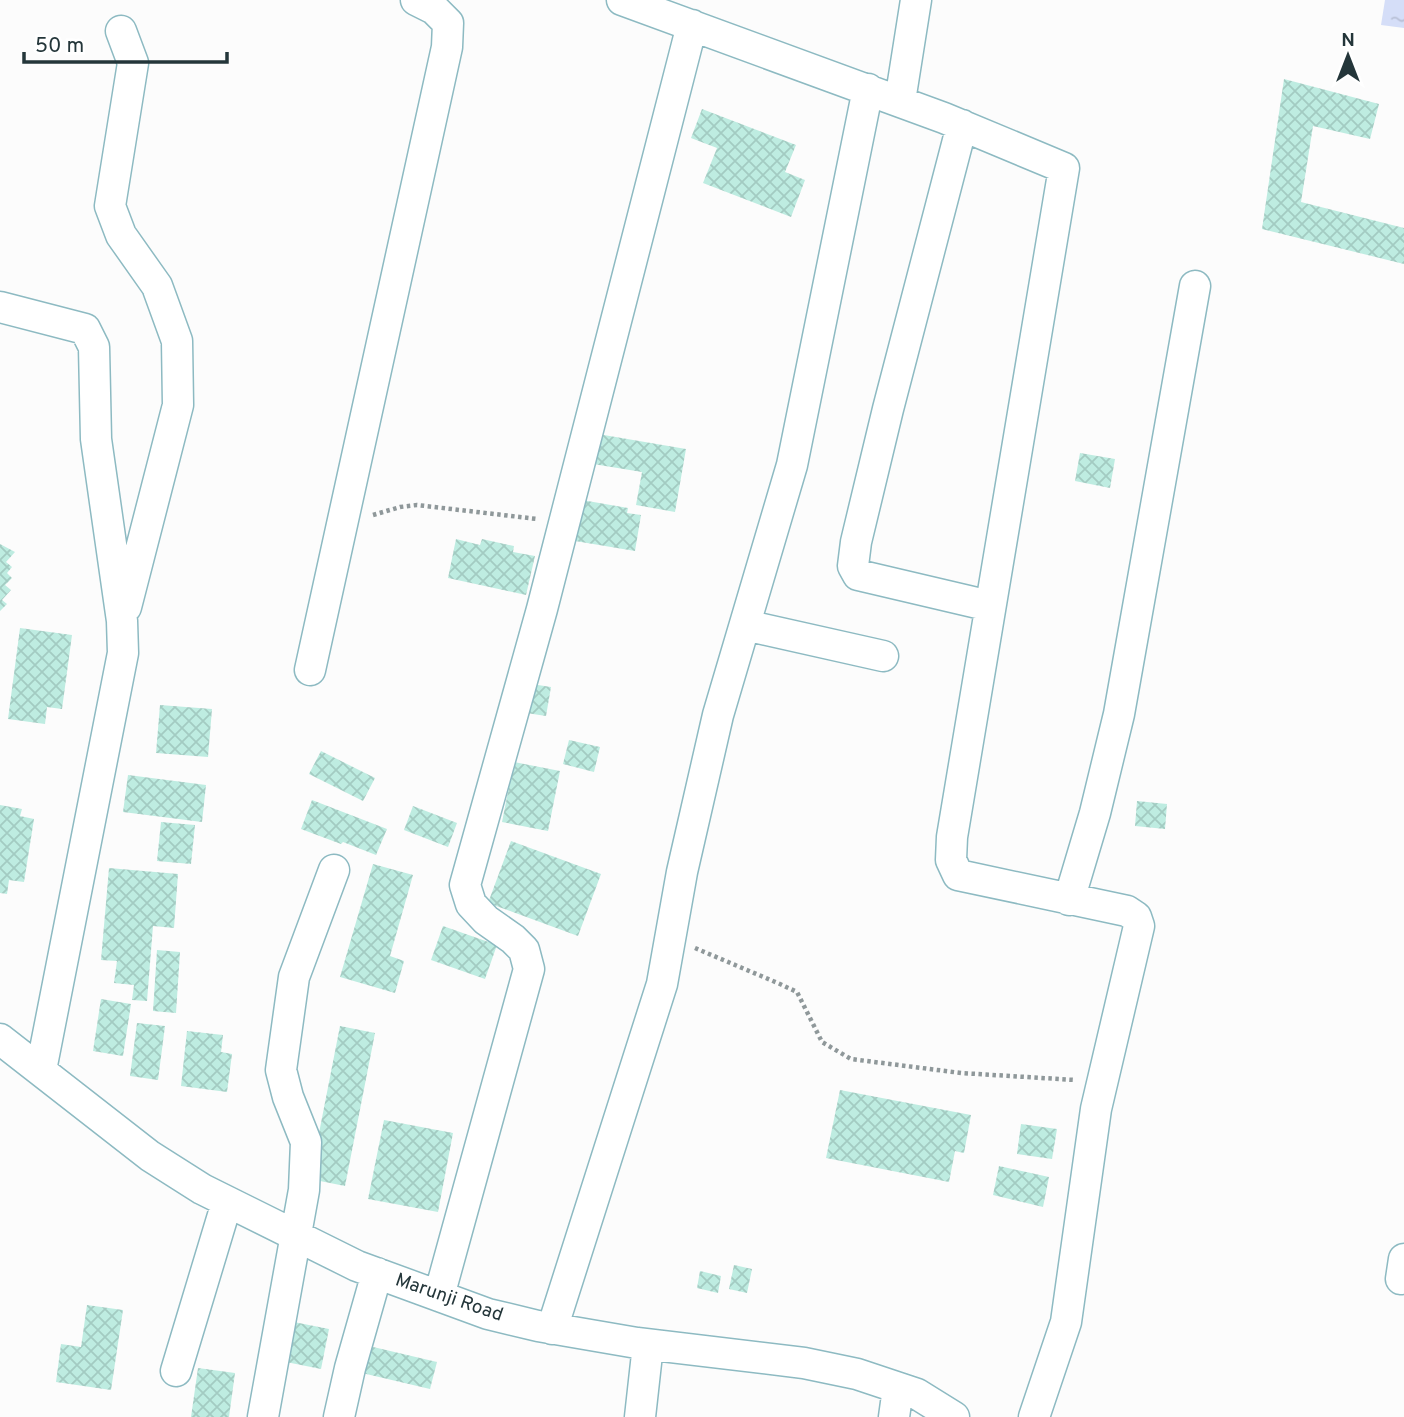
<svg xmlns="http://www.w3.org/2000/svg" width="1404" height="1417" viewBox="0 0 1404 1417" font-family="Overpass,sans-serif">
	<style>
		.water { fill: url(#water-ripples) }
		.building { fill: url(#building-cross-hatch) }
		.lines { fill: none; stroke-linecap: round; stroke-linejoin: round }
		.minor-casing { stroke: #8dbac2; stroke-width: 33 }
		.path { stroke: #8f989a; stroke-width: 4.5; stroke-dasharray: 3.5 3.5; stroke-linecap: butt }
		.minor { stroke: #fff; stroke-width: 30 }
		.labels { text-anchor: middle; dominant-baseline: central; stroke-width: 6; stroke-linejoin: round; paint-order: stroke }
		.street-label { font-size: 19px; fill: #24363a; stroke: #fff }
	</style>
	<defs>
		<pattern id="water-ripples" width="26" height="14" patternUnits="userSpaceOnUse" patternTransform="scale(1.75)"><rect width="26" height="14" fill="#d5def8"/><path d="M2 4q2-2 4 0t4 0M15 11q2-2 4 0t4 0" fill="none" stroke="#b7bfd5"/></pattern>
		<pattern id="building-cross-hatch" width="8" height="8" patternUnits="userSpaceOnUse" patternTransform="scale(1.75)"><rect width="8" height="8" fill="#beece1"/><path d="M0 0l8 8M0 8l8-8" fill="none" stroke="#a3cbc2"/></pattern>
	</defs>
	<rect width="100%" height="100%" fill="#fcfcfc"/>
	<path class="water" d="M1385,0H1404V28L1381,25Z"/>
	<path class="building" d="M1284,79L1379,104L1370,139L1313,126L1301,202L1404,228V264L1262,229Z
		M702,109L796,145L785,172L805,180L791,217L703,183L717,148L691,138Z
		M598,434L686,449L675,512L636,505L642,472L593,464Z
		M1080,453L1115,459L1110,488L1075,481Z
		M582,500L628,508L627,513L641,515L635,551L575,541Z
		M456,539L480,545L482,539L514,546L513,552L535,556L526,595L448,578Z
		M0,544L15,552L6,562L12,567L7,573L12,578L5,585L11,590L2,600L7,604L0,611Z
		M20,628L72,635L62,709L47,707L45,724L8,719Z
		M525,683L551,687L546,716L520,712Z
		M160,705L212,709L208,757L156,753Z
		M569,740L600,747L594,772L563,764Z
		M321,751L375,778L363,801L309,774Z
		M514,762L560,771L548,831L502,822Z
		M128,775L206,785L202,822L123,812Z
		M312,800L387,829L376,855L343,842L341,844L301,829Z
		M1137,801L1167,804L1165,829L1135,826Z
		M0,805L22,809L20,816L34,819L24,882L9,880L7,894L0,893Z
		M413,806L457,823L448,847L404,830Z
		M161,822L195,825L191,864L157,861Z
		M511,841L601,874L578,936L488,903Z
		M373,864L413,875L390,956L404,961L395,993L340,977Z
		M109,868L178,874L174,928L153,926L147,1001L132,1000L134,985L114,983L117,961L101,960Z
		M443,926L497,945L485,979L431,960Z
		M157,950L180,952L176,1013L153,1011Z
		M101,999L131,1004L123,1056L93,1051Z
		M137,1023L165,1026L158,1080L130,1076Z
		M340,1026L375,1033L345,1186L310,1179Z
		M187,1031L223,1035L221,1052L232,1054L227,1092L181,1086Z
		M840,1090L971,1115L964,1153L955,1151L949,1182L826,1158Z
		M384,1120L453,1133L438,1212L368,1199Z
		M1021,1124L1057,1129L1052,1159L1017,1154Z
		M999,1166L1049,1177L1043,1207L993,1195Z
		M734,1265L752,1269L747,1293L729,1289Z
		M700,1271L721,1276L718,1293L697,1288Z
		M87,1305L123,1310L111,1390L56,1382L61,1344L81,1347Z
		M294,1322L329,1329L321,1369L286,1362Z
		M369,1346L437,1362L430,1389L362,1373Z
		M198,1368L235,1373L229,1417H191Z"/>
	<g class="lines">
		<defs>
			<path id="minor" d="M622,0L944,118L1064,168L952,837L951,860L958,875L1127,911L1136,917L1139,926L1096,1109L1066,1322L1034,1417
				M121,31L133,63L110,206L121,235L157,286L177,341L178,405L126,607
				M900,101L916,0
				M962,125L888,409L856,542L853,566L858,575L990,606
				M0,307L85,329L94,347L96,439L122,621L123,653L41,1070
				M745,625L883,656
				M310,670L447,47L448,23L434,9L416,0
				M1069,900L1095,813L1119,714L1195,286
				M0,1039L150,1156L202,1189L357,1266L488,1314L538,1326L637,1343L804,1363L857,1374L917,1394L954,1417
				M1401,1279L1404,1259
				M439,1296L529,969L524,950L513,939L486,920L471,904L465,885L542,609L692,25
				M552,1329L662,984L682,872L718,715L792,465L868,89
				M176,1371L227,1202
				M263,1417L304,1190L306,1142L288,1097L281,1070L294,977L334,870
				M339,1417L350,1368L377,1273
				M640,1417L648,1345
				M894,1417L898,1388"/>
		</defs>
		<use href="#minor" class="minor-casing"/>
		<path class="path" d="M373,515L400,507L417,505L537,519
			M695,948L780,984L797,992L822,1042L851,1059L961,1073L1075,1080"/>
		<use href="#minor" class="minor"/>
	</g>
	<g class="labels">
		<g class="street-label">
			<text transform="translate(449 1298) rotate(19)">Marunji Road</text>
		</g>
	</g>
	<g transform="translate(1348 56)" stroke="#ffffff" stroke-width="5" paint-order="stroke">
	<path d="M0-5L12 26L0 18L-12 26Z" fill="#24363a"/>
	<text y="-10" font-size="19" font-weight="bold" text-anchor="middle" fill="#24363a">N</text>
	</g>
	<path d="M24 52v10h203v-10" fill="none" stroke="#24363a" stroke-width="3.5"/>
	<text x="35" y="52" font-size="21" fill="#24363a" stroke="#ffffff" stroke-width="5" paint-order="stroke">50 m</text>
</svg>
